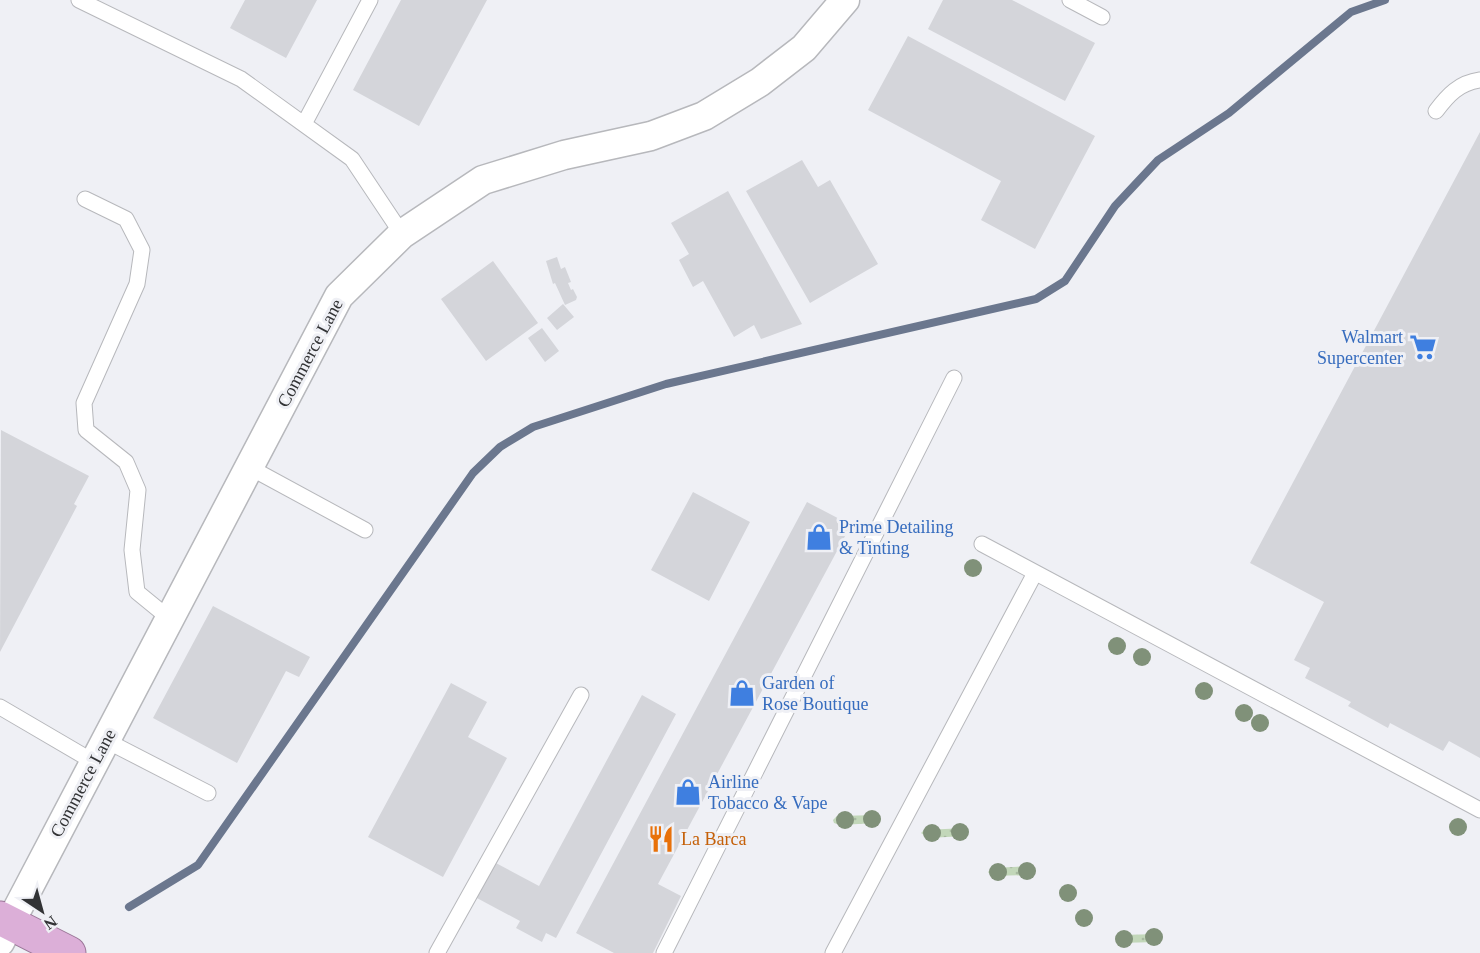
<svg xmlns="http://www.w3.org/2000/svg" width="1480" height="953" viewBox="0 0 1480 953" font-family="'Times New Roman',serif">
	<style>
		.grass { fill: url(#grass-dots) }
		.lines { fill: none; stroke-linecap: round; stroke-linejoin: round }
		.stream { stroke: #6b778e; stroke-width: 8 }
		.building { fill: #d4d5da }
		.service-casing { stroke: #b7b8bc; stroke-width: 17 }
		.minor-casing { stroke: #b7b8bc; stroke-width: 31 }
		.trunk-casing { stroke: #9b7798; stroke-width: 35 }
		.service { stroke: #fff; stroke-width: 15 }
		.minor { stroke: #fff; stroke-width: 28 }
		.trunk { stroke: #dcafd8; stroke-width: 33 }
		.tree { fill: #809179 }
		.labels { text-anchor: middle; dominant-baseline: central; stroke-width: 6; stroke-linejoin: round; paint-order: stroke }
		.shop-label { font-size: 18px; fill: #366cbe; stroke: #eff0f5; text-anchor: start }
		.street-label { font-size: 18px; fill: #323335; stroke: #eff0f5 }
		.food-label { font-size: 18px; fill: #c56008; stroke: #eff0f5; text-anchor: start }
	</style>
	<defs>
		<pattern id="grass-dots" width="8" height="8" patternUnits="userSpaceOnUse" patternTransform="scale(1.5)"><rect width="8" height="8" fill="#c2d7b9"/><path d="M2 2h.1M6 6h.1" fill="none" stroke="#a7b9a0" stroke-width="1.8" stroke-linecap="round"/></pattern>
	</defs>
	<rect width="100%" height="100%" fill="#eff0f5"/>
	<path class="grass" d="M878,815L881,820L877,823L840,825L834,823L833,820L837,816Z
		M966,828L968,833L965,836L928,838L921,833L924,830Z
		M1033,866L1036,871L1032,875L991,876L988,872L992,868Z
		M1160,934L1163,938L1159,942L1118,943L1116,939L1119,935Z"/>
	<g class="lines">
		<path class="stream" d="M129,907L198,865L473,473L500,447L533,427L666,384L1036,299L1065,281L1115,206L1158,160L1229,113L1351,12L1385,0"/>
	</g>
	<path class="building" d="M245,0H317L286,58L230,28Z
		M401,0H487L419,126L353,90Z
		M943,0H1012L1095,43L1065,101L928,29Z
		M908,36L1095,136L1035,249L981,220L1001,181L868,110Z
		M1480,132V758L1449,741L1443,751L1390,723L1388,728L1348,706L1351,702L1305,678L1310,668L1294,660L1324,602L1250,563Z
		M802,160L818,187L830,180L878,264L810,303L746,191Z
		M728,191L802,324L761,339L754,325L734,337L703,281L693,287L679,260L689,254L671,223Z
		M557,257L561,269L565,267L571,282L568,283L571,290L573,289L577,297L576,300L565,305L555,283L553,284L546,261Z
		M493,261L538,323L486,361L441,299Z
		M563,304L574,317L557,330L547,318Z
		M542,328L559,351L545,362L528,338Z
		M1,430L89,476L74,504L77,506L0,652Z
		M693,492L750,522L709,601L651,570Z
		M807,502L851,525L658,884L681,896L653,953H614L576,933Z
		M213,606L310,657L299,677L286,671L237,763L153,718Z
		M451,683L487,702L468,737L507,758L443,877L368,837Z
		M642,695L676,714L556,938L546,933L542,942L516,928L520,921L475,897L494,862L539,886Z"/>
	<g class="lines">
		<defs>
			<path id="service" d="M79,0L241,79L352,159L402,234
				M1070,0L1102,17
				M1436,111C1448,95 1459,83 1480,80
				M304,124L370,0
				M85,199L126,219L142,250L137,284L84,403L86,430L126,462L138,490L132,550L137,592L170,619
				M249,467L365,530
				M982,544L1480,810
				M0,707L94,762
				M105,740L208,793
				M437,953L581,695
				M664,953L954,378
				M833,953L1035,573"/>
			<path id="minor" d="M0,942L339,296L402,234L483,180L564,155L651,136L704,116L760,82L804,48L845,0"/>
			<path id="trunk" d="M0,918L69,953"/>
		</defs>
		<use href="#service" class="service-casing"/>
		<use href="#minor" class="minor-casing"/>
		<use href="#trunk" class="trunk-casing"/>
		<use href="#service" class="service"/>
		<use href="#minor" class="minor"/>
		<use href="#trunk" class="trunk"/>
	</g>
	<g class="tree">
		<circle cx="973" cy="568" r="9"/>
		<circle cx="1117" cy="646" r="9"/>
		<circle cx="1142" cy="657" r="9"/>
		<circle cx="1204" cy="691" r="9"/>
		<circle cx="1244" cy="713" r="9"/>
		<circle cx="1260" cy="723" r="9"/>
		<circle cx="872" cy="819" r="9"/>
		<circle cx="845" cy="820" r="9"/>
		<circle cx="1458" cy="827" r="9"/>
		<circle cx="960" cy="832" r="9"/>
		<circle cx="932" cy="833" r="9"/>
		<circle cx="1027" cy="871" r="9"/>
		<circle cx="998" cy="872" r="9"/>
		<circle cx="1068" cy="893" r="9"/>
		<circle cx="1084" cy="918" r="9"/>
		<circle cx="1154" cy="937" r="9"/>
		<circle cx="1124" cy="939" r="9"/>
	</g>
	<defs>
		<symbol id="supermarket-bare" viewBox="-9 -9 18 18"><path d="M-6-5.5h2.5l.6 2H6L4.5 2H-2.5L-4.4-4H-6ZM-1.5 3.2a1.3 1.3 0 1 0 .1 0ZM3 3.2a1.3 1.3 0 1 0 .1 0Z" fill="#3f7fe0" stroke="#eff0f5" stroke-width="2.5" paint-order="stroke"/></symbol>
		<symbol id="shop-bare" viewBox="-9 -9 18 18"><path d="M-5-2.5h2.3a2.7 3.5 0 0 1 5.4 0H5L5.5 6h-11ZM-1.5-2.5h3a1.5 2.3 0 0 0-3 0Z" fill="#3f7fe0" stroke="#eff0f5" stroke-width="2.5" paint-order="stroke"/></symbol>
		<symbol id="restaurant-bare" viewBox="-9 -9 18 18"><path d="M-5-6h1v4h1v-4h1v4h1v-4h1v5L-1.5 .5V6h-2V.5L-5-1ZM5-6V6H3V1.5H1.5Q1.5-4 5-6Z" fill="#e8710a" stroke="#eff0f5" stroke-width="2.5" paint-order="stroke"/></symbol>
	</defs>
	<g fill-rule="evenodd">
		<use href="#supermarket-bare" x="1404" y="328" width="38" height="38"/>
		<use href="#shop-bare" x="800" y="518" width="38" height="38"/>
		<use href="#shop-bare" x="723" y="674" width="38" height="38"/>
		<use href="#shop-bare" x="669" y="773" width="38" height="38"/>
		<use href="#restaurant-bare" x="642" y="820" width="38" height="38"/>
	</g>
	<g class="labels">
		<g class="shop-label">
			<text x="1403" y="337" text-anchor="end">Walmart<tspan x="1403" dy="21">Supercenter</tspan></text>
			<text x="839" y="527">Prime Detailing<tspan x="839" dy="21">&amp; Tinting</tspan></text>
			<text x="762" y="683">Garden of<tspan x="762" dy="21">Rose Boutique</tspan></text>
			<text x="708" y="782">Airline<tspan x="708" dy="21">Tobacco &amp; Vape</tspan></text>
		</g>
		<g class="street-label">
			<text transform="translate(310 353) rotate(-62)">Commerce Lane</text>
			<text transform="translate(83 783) rotate(-62)">Commerce Lane</text>
		</g>
		<g class="food-label">
			<text x="681" y="839">La Barca</text>
		</g>
	</g>
	<g transform="translate(42 911) rotate(144)" stroke="#eff0f5" stroke-width="4.5" paint-order="stroke">
	<path d="M0-4.5L10 22L0 15L-10 22Z" fill="#323335"/>
	<text y="-9" font-size="16" font-weight="bold" text-anchor="middle" fill="#323335">N</text>
	</g>
</svg>
